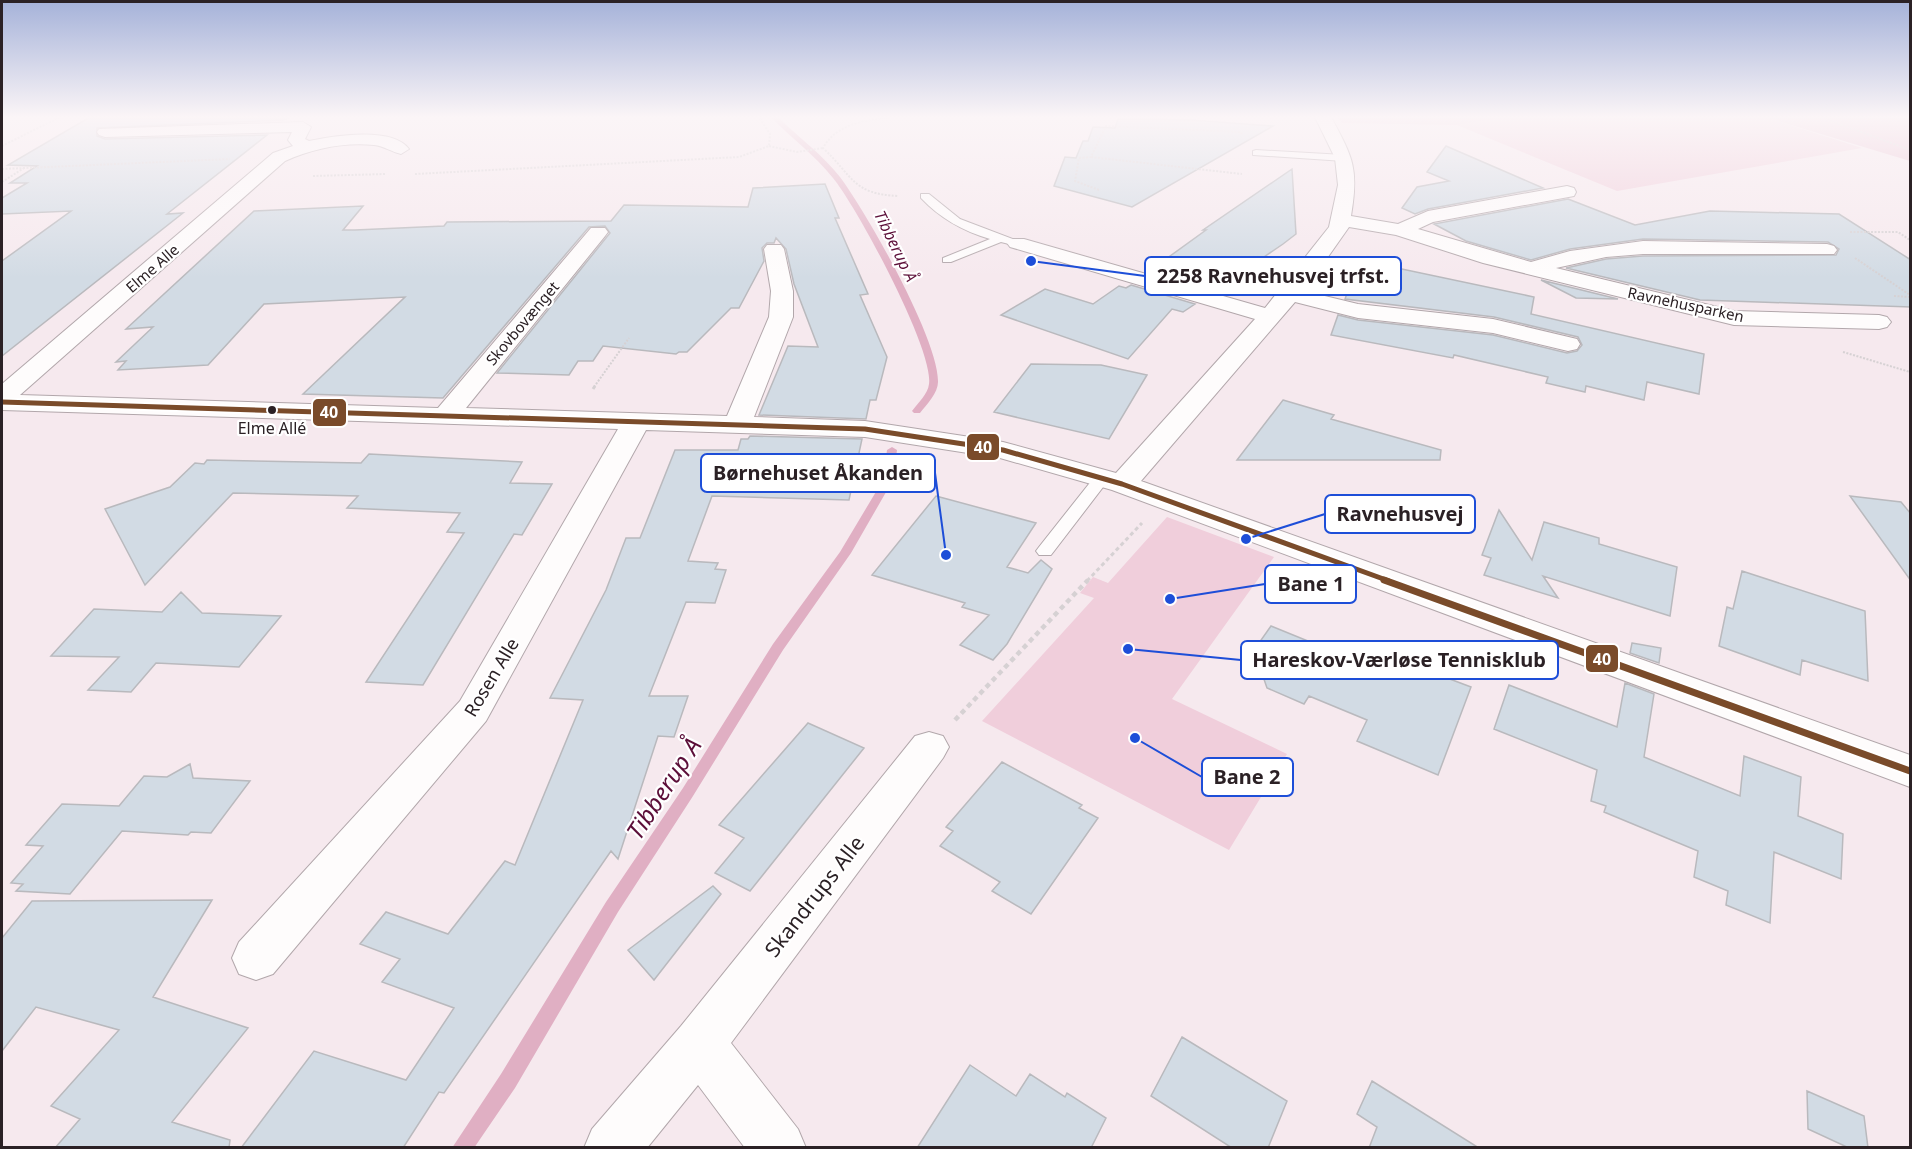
<svg xmlns="http://www.w3.org/2000/svg" width="1912" height="1149" viewBox="0 0 1912 1149" font-family="'Noto Sans',sans-serif">
	<style>
		.green { fill: #f0cedb }
		.forest { fill: #e9c0d1 }
		.lines { fill: none; stroke-linecap: round; stroke-linejoin: round }
		.stream { fill: #e0afc3; fill-rule: evenodd }
		.building { fill: #d2dbe4; stroke: #b9b9bd; stroke-width: 1.5 }
		.service-casing { stroke: #b2a7ab; stroke-width: 2 }
		.minor-casing { stroke: #b2a7ab; stroke-width: 2 }
		.path-far2 { stroke: #d6d1d3; stroke-width: 2; stroke-dasharray: 2 1.5; stroke-linecap: butt }
		.path-far1 { stroke: #d6d1d3; stroke-width: 3; stroke-dasharray: 4 3; stroke-linecap: butt }
		.path { stroke: #d6d1d3; stroke-width: 4.5; stroke-dasharray: 5 4; stroke-linecap: butt }
		.service { fill: #fefcfc; fill-rule: evenodd }
		.minor { fill: #fefcfc; fill-rule: evenodd }
		.bus-1-far1-casing { stroke: #fff; stroke-width: 9 }
		.bus-1-casing { stroke: #fff; stroke-width: 11 }
		.bus-1-far1 { stroke: #7a4b2a; stroke-width: 5 }
		.bus-1 { stroke: #7a4b2a; stroke-width: 7 }
		.bus-dot { fill: #2b2125; stroke: #fff; stroke-width: 2 }
		.labels { text-anchor: middle; dominant-baseline: central; stroke-width: 4.5; stroke-linejoin: round; paint-order: stroke }
		.far-street-label { font-size: 15px; fill: #2b2125; stroke: #fff }
		.far-water-label { font-size: 16px; font-style: italic; fill: #5c0f39; stroke: #fff }
		.bus-label { font-size: 16px; fill: #2b2125; stroke: #fff }
		.street-label { font-size: 18px; fill: #2b2125; stroke: #fff }
		.near-street-label { font-size: 21px; fill: #2b2125; stroke: #fff }
		.near-water-label { font-size: 24px; font-style: italic; fill: #5c0f39; stroke: #fff }
		.leader { fill: none; stroke: #1d4ed8; stroke-width: 2 }
		.callout-dot { fill: #1d4ed8; stroke: #fff; stroke-width: 2 }
		.callout { fill: #fff; stroke: #1d4ed8; stroke-width: 2 }
		.callout-label { font-size: 20px; text-anchor: middle; font-weight: bold; fill: #2b2125 }
		.line-badge { stroke: #fff; stroke-width: 2 }
		.badge-label { font-size: 16px; text-anchor: middle; font-weight: bold; fill: #fff }
	</style>
	<rect width="100%" height="100%" fill="#f6e9ee"/>
	<path class="green" d="M1510,117H1765L1862,148L1617,191L1457,125Z
		M1167,517L1274,557L1172,699L1287,754L1229,850L982,721L1094,598L1080,593L1093,577L1108,583Z"/>
	<path class="forest" d="M1337,117H1510L1457,125L1342,123Z
		M1765,117H1910V161Z"/>
	<g class="lines">
		<path class="stream" d="M771,117H778C798,137 823,155 840,177C867,213 939,340 938,382C938,393 927,404 920,413H914L912,411C918,403 928,394 929,384C934,350 857,207 833,178C815,155 791,138 771,117Z
			M892,447L897,450L893,480L851,553L783,650L693,796L618,912L515,1088L474,1148H452L501,1074L606,902L683,788L773,644L840,552L883,480L887,450Z"/>
	</g>
	<path class="building" d="M90,117H289L285,120L97,128V136L105,139L267,135L167,214L183,213L2,356V261L71,211L2,214V198L27,183H10L37,166L8,165Z
		M1118,119L1191,120L1273,126L1132,207L1054,186L1065,157L1076,158L1083,141H1088L1093,127L1115,128Z
		M1446,146L1543,188L1428,209L1415,214L1402,208L1417,187L1449,181L1427,172Z
		M1292,169L1296,234L1283,244L1214,291L1148,272L1206,230H1203Z
		M825,184L839,218H835L868,294L860,295L887,357L876,400H870L866,419L759,415L788,346L818,347L794,284L786,249L776,238L774,243H767L762,248L764,261L739,308H731L687,352H679L676,354L603,346L593,361H578L569,375L497,373L610,233L605,226L589,227L443,398L303,394L405,297L264,304L208,365L118,370L126,361L116,362L153,327L126,329L254,211L363,206L343,230H355L444,226L447,222L611,221L624,205L748,207L753,188Z
		M1568,199L1635,225L1710,211L1839,214L1911,260V307L1700,300L1566,268L1606,259L1643,256L1836,255L1839,249L1828,242L1643,239L1570,249L1531,260L1466,241L1434,224Z
		M1364,261L1534,297L1531,314L1704,354L1699,394L1647,382L1644,400L1586,386L1585,392L1546,383L1548,377L1454,355L1453,358L1331,335L1338,315L1358,320L1493,335L1567,353L1577,351L1582,345L1578,337L1494,317L1345,299L1353,277Z
		M1541,280L1618,299L1576,298Z
		M1131,285L1195,304L1183,312L1172,309L1128,359L1001,315L1045,289L1093,304L1119,286L1126,288Z
		M1031,364L1101,365L1147,375L1109,439L994,412Z
		M1283,400L1334,415L1331,419L1441,450L1440,460H1237Z
		M750,436L862,439L849,500L712,496L688,561L718,563L715,569L726,570L715,603L686,602L649,696H688L674,737L658,736L618,859L611,851L444,1093L439,1092L403,1148H241L314,1051L406,1080L454,1008L382,982L400,959L360,944L386,912L448,934L505,861L515,865L583,700L550,698L606,590L626,538H640L675,450H738L741,439H748Z
		M369,454L522,462L510,483L552,484L522,535L514,534L423,685L366,682L464,533L447,532L460,513L347,508L358,496L233,493L145,585L105,509L170,487L195,463L204,464L207,460L361,463Z
		M936,496L1036,523L1007,567L1028,573L1041,560L1052,569L1007,644L993,660L960,645L989,615L962,607L965,603L872,575Z
		M1850,496L1901,502L1911,514V581Z
		M1499,510L1532,560L1544,522L1599,538V544L1677,567L1670,616L1543,576L1558,598L1484,575L1491,558L1482,555Z
		M1742,571L1865,611L1868,681L1802,660L1800,675L1719,646L1727,607L1733,609Z
		M181,592L202,613L281,616L239,667L156,663L131,692L88,690L119,657L51,656L94,609L162,612Z
		M1271,626L1379,670L1386,655L1471,687L1438,775L1357,741L1367,720L1309,696L1304,704L1267,688L1254,650Z
		M1632,643L1661,648L1659,663L1630,653Z
		M1625,683L1654,694L1644,757L1740,796L1744,756L1801,777L1798,816L1843,834L1841,879L1774,852L1770,923L1726,905L1728,891L1694,877L1698,851L1604,812L1606,806L1591,801L1597,770L1494,729L1509,685L1617,727Z
		M808,723L864,748L750,891L715,873L744,838L719,825Z
		M1002,762L1082,805L1079,808L1098,818L1031,914L992,891L1000,882L940,846L953,831L946,827Z
		M190,764L193,778L250,781L211,833L191,832L188,835L122,831L70,894L16,891L23,884L11,883L43,846L26,845L62,804L119,806L144,776L167,777Z
		M713,886L721,894L654,980L628,950Z
		M212,900L153,997L248,1028L172,1122L230,1140L229,1148H55L80,1119L51,1106L119,1030L36,1007L2,1051V938L32,901Z
		M1182,1037L1287,1101L1268,1148H1232L1151,1096Z
		M970,1065L1016,1096L1030,1074L1065,1097L1067,1093L1106,1118L1091,1148H917Z
		M1372,1081L1479,1148H1369L1377,1127L1357,1114Z
		M1807,1091L1864,1116L1868,1148H1849L1808,1129Z"/>
	<g class="lines">
		<defs>
			<path id="service" d="M1256,150L1344,155L1349,158L1344,161L1253,155V151Z
				M921,194H929L960,219L1023,243L1017,246L1001,242L951,262H943V258L990,239C963,231 941,219 921,198Z
				M1102,473L1110,478L1051,555H1039L1036,551L1039,547L1096,475Z"/>
			<path id="minor" d="M1315,117H1331C1353,158 1359,168 1351,216L1398,224L1428,211L1567,186L1574,188L1576,192L1574,196L1433,222L1418,229L1531,262L1570,251L1643,241L1827,244L1834,246L1837,250L1834,254H1643L1606,257L1556,268L1734,311L1879,315L1887,317L1891,322L1887,327L1879,329L1734,325L1483,263L1396,235L1349,227L1304,291L1358,304L1493,319L1577,339L1580,344L1577,349L1568,351L1493,333L1358,318L1295,302L1141,481L1910,755V787L1112,490L1000,458L865,437L646,430L486,721L273,974L256,980L239,974L232,958L239,942L460,701L618,429L2,410V384L273,153L293,146L288,140L292,132L105,137L99,135L97,132L99,129L303,122L311,127L305,139L309,141C333,136 392,126 409,149L401,154C392,152 384,146 374,145C344,142 312,149 285,161L20,395L438,408L591,228H605L608,232L605,236L466,408L727,416L769,317L771,291L764,249L767,245H781L784,249L793,291V317L754,417L865,421L1003,442L1116,473L1255,319L1010,247L1007,243L1010,239H1024L1265,308L1329,227L1338,185L1335,158Z
				M929,732L943,736L949,747L943,758L731,1043L798,1129L806,1148H745L698,1085L647,1148H584L592,1129L681,1026L915,736Z"/>
		</defs>
		<use href="#service" class="service-casing"/>
		<use href="#minor" class="minor-casing"/>
		<path class="path-far2" d="M891,117C865,121 837,123 823,148C853,176 852,194 898,196
			M1821,117L1910,150
			M2,146L60,117
			M769,146L797,152L823,148
			M1091,157L1242,174
			M2,169L230,159
			M415,174L739,157L769,146L770,134L759,117
			M313,176L386,174
			M2,182L24,168
			M1099,190L1075,181L1079,158L1091,157L1106,126L1241,132L1242,135
			M1850,232H1898L1910,240
			M1855,258L1910,295
			M1894,296L1910,297
			M1843,352L1910,372
			M594,387L629,338"/>
		<path class="path-far1" d="M593,389L595,386
			M1087,581L1142,523"/>
		<path class="path" d="M955,720L1088,580"/>
		<use href="#service" class="service"/>
		<use href="#minor" class="minor"/>
		<defs>
			<path id="bus-1-far1" d="M2,402L865,429L1003,450L1122,484L1389,581"/>
			<path id="bus-1" d="M1384,580L1910,771"/>
		</defs>
		<use href="#bus-1-far1" class="bus-1-far1-casing"/>
		<use href="#bus-1" class="bus-1-casing"/>
		<use href="#bus-1-far1" class="bus-1-far1"/>
		<use href="#bus-1" class="bus-1"/>
	</g>
	<linearGradient id="sky" x2="0" y2="1"><stop stop-color="#a5b2d9"/><stop offset="0.42" stop-color="#fbf5f7"/><stop offset="1" stop-color="#fbf5f7" stop-opacity="0"/></linearGradient>
	<rect width="1912" height="278" fill="url(#sky)"/>
	<circle class="bus-dot" cx="272" cy="410" r="5"/>
	<g class="labels">
		<g class="far-street-label">
			<text transform="translate(152 268) rotate(-41)">Elme Alle</text>
			<text transform="translate(1686 304) rotate(12)">Ravnehusparken</text>
			<text transform="translate(522 323) rotate(-50)">Skovbovænget</text>
		</g>
		<g class="far-water-label">
			<text transform="translate(896 246) rotate(64)">Tibberup Å</text>
		</g>
		<g class="bus-label">
			<text x="272" y="428">Elme Allé</text>
		</g>
		<g class="street-label">
			<text transform="translate(491 677) rotate(-59)">Rosen Alle</text>
		</g>
		<g class="near-street-label">
			<text transform="translate(814 896) rotate(-52)">Skandrups Alle</text>
		</g>
		<g class="near-water-label">
			<text transform="translate(663 788) rotate(-57)">Tibberup Å</text>
		</g>
	</g>
	<path class="leader" d="M1031 261L1145 276M946 555L935 473M1246 539L1325 514M1170 599L1265 584M1128 649L1241 660M1135 738L1202 777"/>
	<g class="callout-dot">
		<circle cx="1031" cy="261" r="6"/>
		<circle cx="946" cy="555" r="6"/>
		<circle cx="1246" cy="539" r="6"/>
		<circle cx="1170" cy="599" r="6"/>
		<circle cx="1128" cy="649" r="6"/>
		<circle cx="1135" cy="738" r="6"/>
	</g>
	<g class="callout">
		<rect x="1145" y="257" width="256" height="38" rx="6"/>
		<rect x="701" y="454" width="234" height="38" rx="6"/>
		<rect x="1325" y="495" width="150" height="38" rx="6"/>
		<rect x="1265" y="565" width="91" height="38" rx="6"/>
		<rect x="1241" y="641" width="317" height="38" rx="6"/>
		<rect x="1202" y="758" width="91" height="38" rx="6"/>
	</g>
	<g class="callout-label">
		<text x="1273" y="283">2258 Ravnehusvej trfst.</text>
		<text x="818" y="480">Børnehuset Åkanden</text>
		<text x="1400" y="521">Ravnehusvej</text>
		<text x="1311" y="591">Bane 1</text>
		<text x="1399" y="667">Hareskov-Værløse Tennisklub</text>
		<text x="1247" y="784">Bane 2</text>
	</g>
	<g class="line-badge">
		<rect x="312" y="398" width="35" height="29" rx="6" fill="#7a4b2a"/>
		<rect x="966" y="433" width="34" height="28" rx="6" fill="#7a4b2a"/>
		<rect x="1585" y="644" width="34" height="29" rx="6" fill="#7a4b2a"/>
	</g>
	<g class="badge-label">
		<text x="329" y="418">40</text>
		<text x="983" y="453">40</text>
		<text x="1602" y="665">40</text>
	</g>
	<rect width="1912" height="1149" fill="none" stroke="#2b2125" stroke-width="6"/>
</svg>
